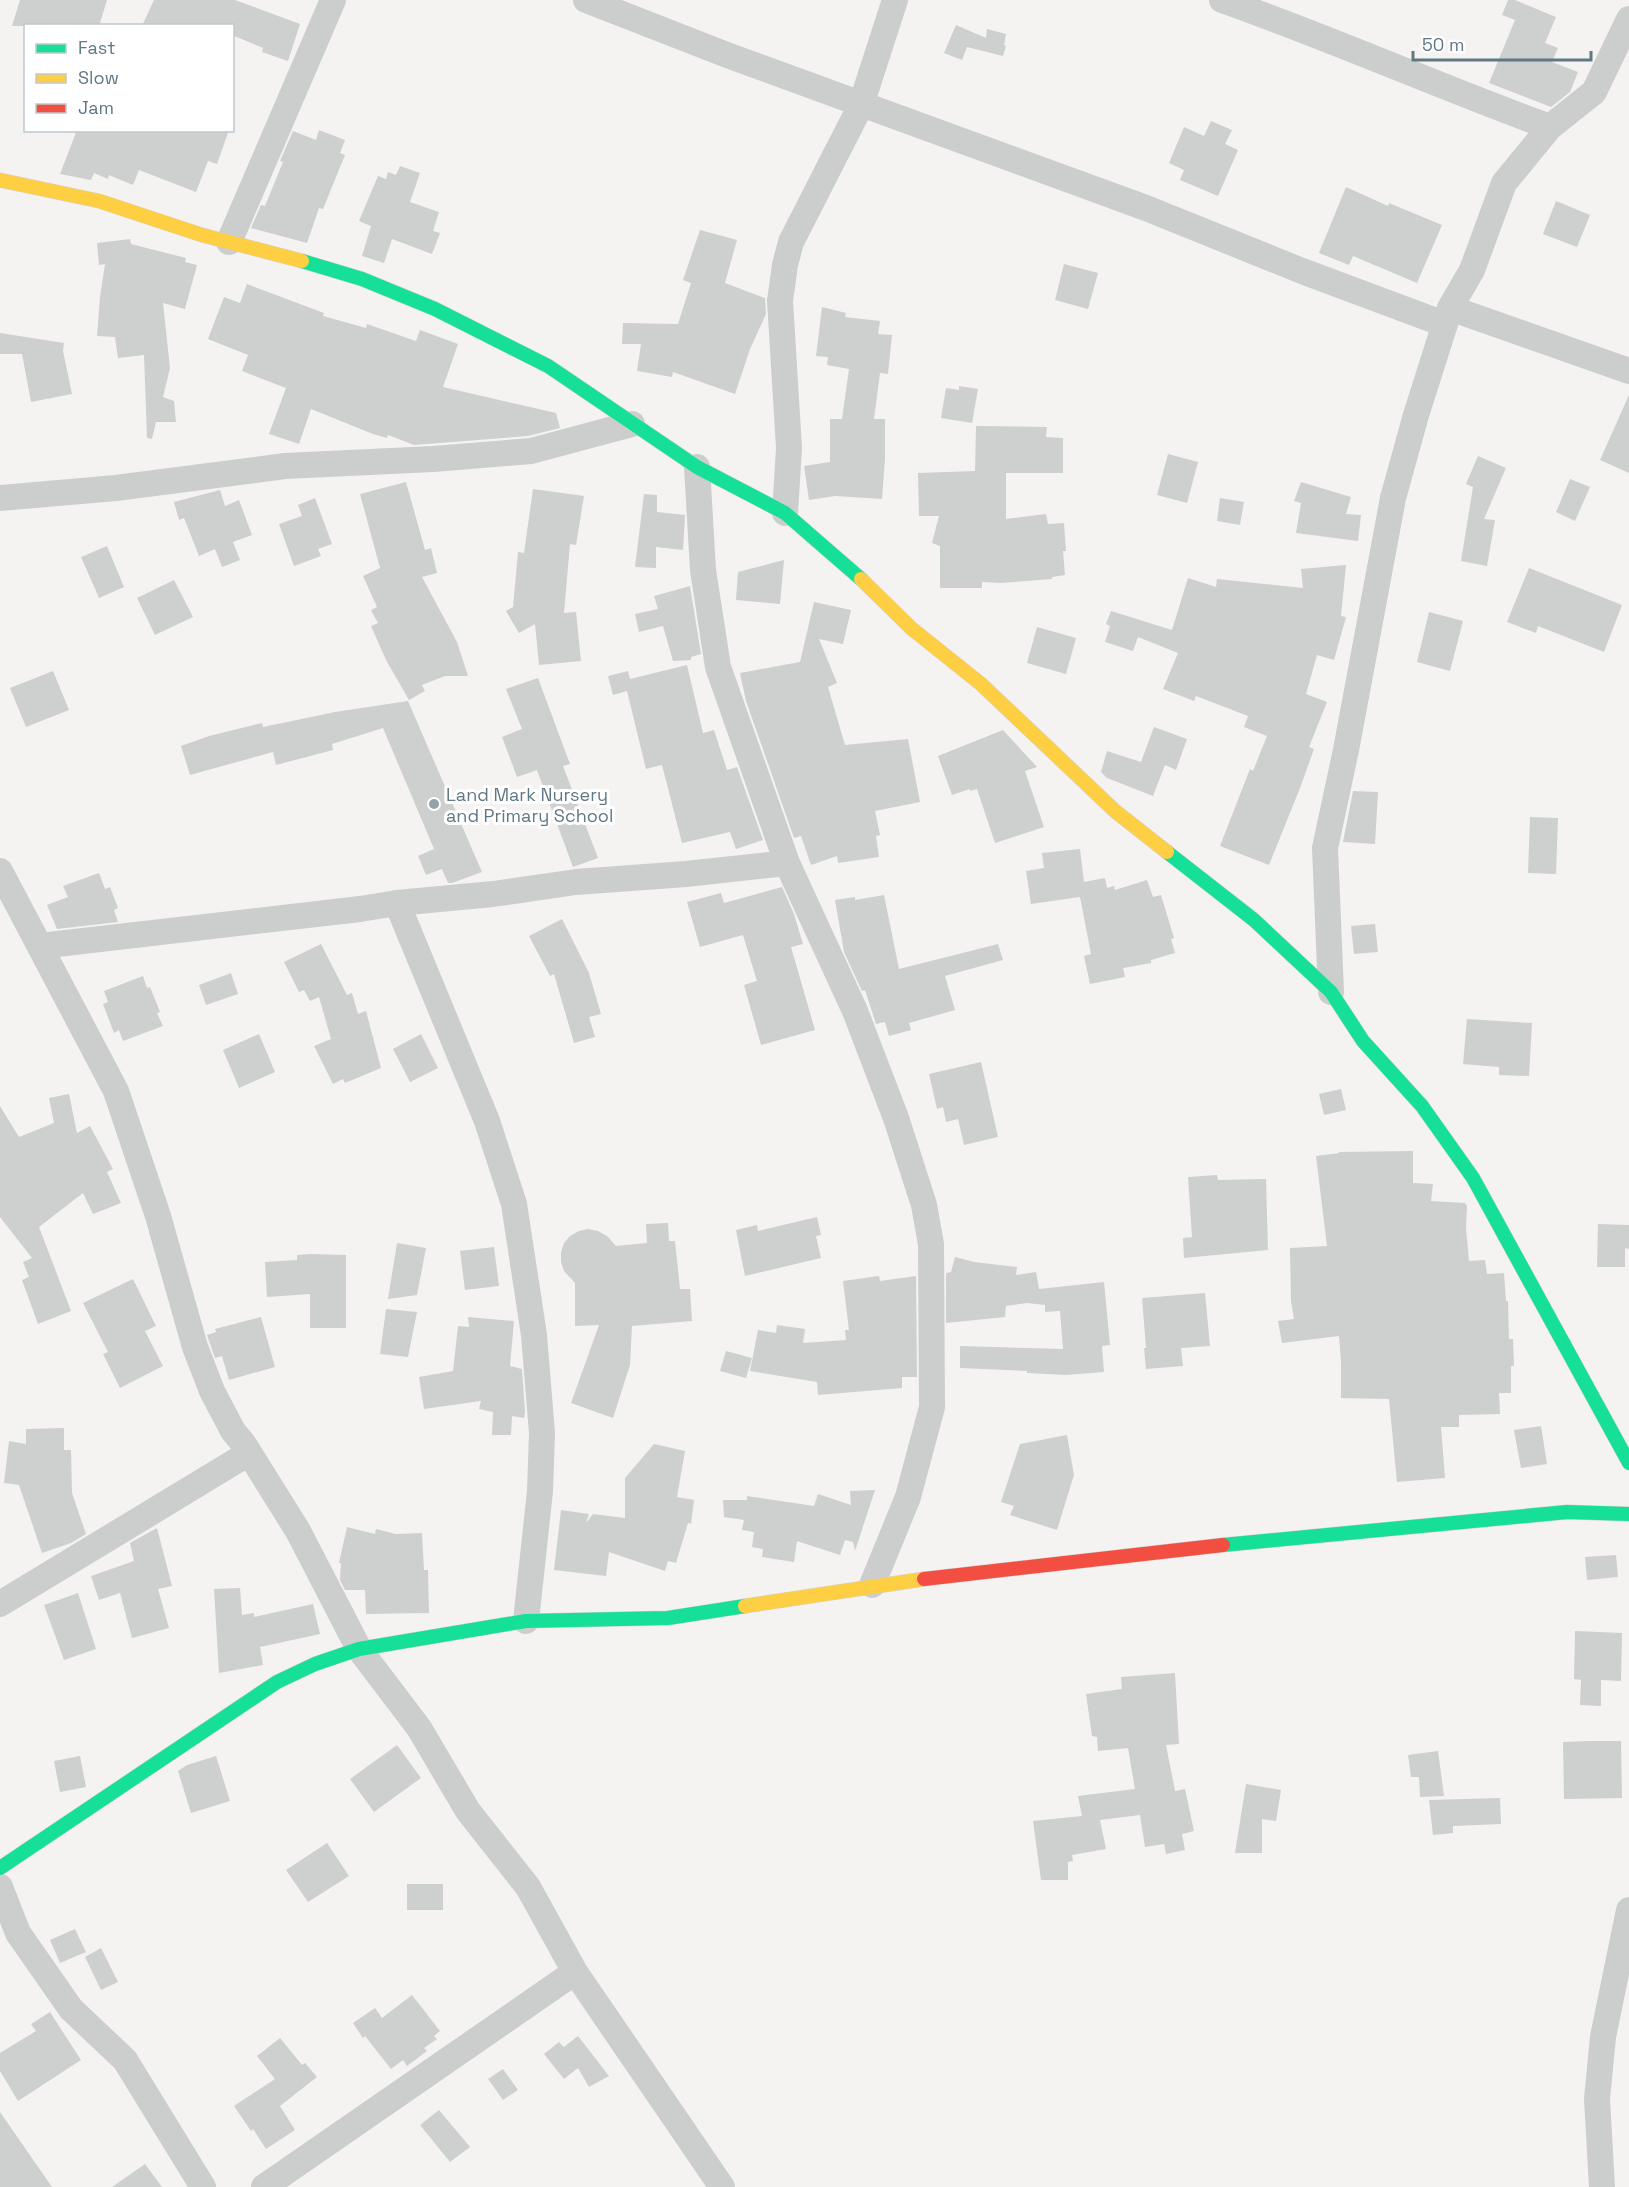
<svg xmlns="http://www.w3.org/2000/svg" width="1629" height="2187" viewBox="0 0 1629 2187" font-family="'Space Grotesk',sans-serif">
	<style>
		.building { fill: #cecfcf }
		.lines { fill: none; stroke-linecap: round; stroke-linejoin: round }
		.fast-casing { stroke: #d0d1d1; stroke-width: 15 }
		.slow-casing { stroke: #d0d1d1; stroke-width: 15 }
		.jam-casing { stroke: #d0d1d1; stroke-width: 15 }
		.street { stroke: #cccece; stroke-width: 26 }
		.fast { stroke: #16e098; stroke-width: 14 }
		.slow { stroke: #ffcf43; stroke-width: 14 }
		.jam { stroke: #f24e42; stroke-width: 14 }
		.poi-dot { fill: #94a3aa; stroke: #fff; stroke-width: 2 }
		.labels { text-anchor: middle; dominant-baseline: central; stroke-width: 6; stroke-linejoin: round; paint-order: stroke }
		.poi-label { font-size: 18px; fill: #607884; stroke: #fff; text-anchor: start }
	</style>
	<rect width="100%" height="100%" fill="#f4f3f1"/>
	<path class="building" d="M20,0H107L99,26H12Z
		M154,0H235L300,24L288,61L262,52L263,48L232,35V26H142Z
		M1508,0H1515L1556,17L1545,43L1558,48L1552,62L1578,72L1570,92L1551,107L1489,83L1515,20L1502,15Z
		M956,25L986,38L987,29L1006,34L1004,45L1006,46L1003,56L967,47L962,60L944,53Z
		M1211,121L1232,130L1225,144L1238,150L1218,196L1180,180L1184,170L1169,163L1184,127L1204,136Z
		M77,130H229L217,164L208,161L196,192L139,170L133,185L109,175L108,179L94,173L91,180L60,174Z
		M319,130L345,140L340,153L345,155L323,209L319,208L307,243L251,228L261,205L265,206L283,162L280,161L293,131L316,140Z
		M400,166L420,173L410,202L439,212L433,231L440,233L432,254L392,239L384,263L362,256L371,226L359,221L378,176L386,179L388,172L396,175Z
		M1346,187L1388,206L1389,203L1442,225L1417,283L1353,256L1349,265L1319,253Z
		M1556,201L1590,215L1577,247L1543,234Z
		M700,230L737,240L725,283L765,298L766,314L750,349L735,394L673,372L672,377L637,371L641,344H622L623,323L678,324L691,283L683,280Z
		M130,239L131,244L186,258L185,262L197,265L185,309L163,303L170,368L163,397L174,401L176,422H156L152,439L147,438L144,355L118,358L115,337L97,336L100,297L105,264L99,265L97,243Z
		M1064,264L1098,273L1088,309L1055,300Z
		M247,284L324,313L323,316L366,328L367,324L416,341L420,330L458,344L443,387L556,413L560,428L528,436L414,445L388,435L387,438L373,434L311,409L299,444L269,434L286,388L242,371L248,355L208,339L224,297L240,303Z
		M822,307L846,313L845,317L880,321L878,334L892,335L888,374L880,373L874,419H885V458L882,499L835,496L809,500L804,466L830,462V419H842L849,369L827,365L828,357L816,356Z
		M0,333L64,343L63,351L72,394L31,402L22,354H0Z
		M959,386L978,389L972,423L941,418L946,388L959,390Z
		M1629,395V473L1600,460Z
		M976,426L1047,427L1046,437L1063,438V473H1006V519L1046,514L1048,524L1064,523L1066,551H1063L1065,575L1052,577V579L1001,583L982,582V588H940V546L932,543L939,516H919L918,473L975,471Z
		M1168,454L1198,462L1187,503L1157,495Z
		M1478,456L1506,468L1484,519L1495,520L1487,566L1461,561L1473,487L1466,484Z
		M1570,479L1590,487L1575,521L1556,512Z
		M406,482L425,550L431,548L437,573L422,577L457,642L468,676H445L422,685L425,691L409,700L386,660L371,626L378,623L371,610L377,607L363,576L380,568L360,494Z
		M1301,482L1351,497L1346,514L1361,515L1358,541L1296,533L1301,503L1294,501Z
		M533,489L584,496L576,545L570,544L564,613L576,612L581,661L539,665L535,624L519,633L506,611L513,607L518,552L524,553Z
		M220,490L225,506L239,500L252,535L233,542L240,560L222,567L215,549L199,556L184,518L179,520L174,502Z
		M644,494L657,495V512L685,515L683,550L656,547V568L635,567Z
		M315,498L332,544L318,549L321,556L294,566L279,524L302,516L298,505Z
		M1220,498L1244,502L1240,525L1217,521Z
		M107,546L124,587L99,598L81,557Z
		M784,560L780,604L736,600L738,572Z
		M1346,565L1341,616L1346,617L1334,660L1317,655L1306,694L1327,702L1309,747L1314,749L1300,788L1269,865L1220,846L1250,769L1253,771L1267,736L1244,727L1248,716L1196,696L1194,701L1163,689L1178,653L1138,637L1133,651L1105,642L1110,626L1106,624L1111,611L1172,630L1188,578L1216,587L1217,579L1303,588L1301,569Z
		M1529,568L1622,605L1604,652L1538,626L1536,633L1507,622Z
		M174,580L193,617L155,635L137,598Z
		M690,586L701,654L691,657V660L673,661L663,626L639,632L635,614L658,609L654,596Z
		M814,602L851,610L843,644L819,639L837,683L828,687L845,745L908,739L920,802L875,811L880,835L876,836L879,857L838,863L837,856L811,865L801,836L794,838L746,701L740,673L800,662Z
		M1429,612L1463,621L1450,671L1417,662Z
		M1037,627L1076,638L1066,674L1027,663Z
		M687,665L703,733L714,730L727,770L737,767L763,840L736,849L730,832L682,843L662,765L646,769L627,691L613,695L608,676L628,671L630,679Z
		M53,671L69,710L26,727L10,688Z
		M538,678L570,764L563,766L598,858L573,867L537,770L517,777L502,737L522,729L506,689Z
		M408,701L482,872L452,883H448L442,869L426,875L418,856L434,849L383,728L332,744L333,750L276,765L273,752L190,775L181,746L209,736L262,723L263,727L335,712Z
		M1154,727L1187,739L1176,770L1165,765L1153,796L1107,778L1101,772L1107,751L1141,762Z
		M1003,730L1037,767L1025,771L1044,827L995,843L977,789L970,791V789L952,795L938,756Z
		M1353,791L1378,792L1375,844L1343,842Z
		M1530,817L1558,818L1556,874L1528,873Z
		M1080,849L1084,882L1105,878L1107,888L1114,886L1115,890L1147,880L1153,897L1161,895L1174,938L1171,939L1175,953L1151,960V963L1123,968L1125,977L1090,984L1084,956L1091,954L1080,897L1031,904L1026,871L1044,868L1042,853Z
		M99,873L105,889L110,887L118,908L114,910L118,922L57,929L47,905L68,897L63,886Z
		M782,887L794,914L803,944L791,947L815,1030L761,1045L744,985L757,981L743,935L700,947L687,902L721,893L724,903Z
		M884,895L899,969L998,944L1003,960L945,976L955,1010L909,1023L911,1030L889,1036L885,1022L876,1024L865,990L862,991L844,952L835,900L855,897V900Z
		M562,919L589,973L601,1014L589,1017L595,1037L574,1043L554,974L550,976L529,936Z
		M1375,924L1378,952L1354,954L1351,926Z
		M321,944L347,995L352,993L358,1014L366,1011L381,1068L345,1083L343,1079L333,1084L314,1046L331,1039L319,997L310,1001L304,990L299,992L284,962Z
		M231,973L238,994L206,1005L199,985Z
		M143,976L147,988L150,987L160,1012L157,1013L163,1026L123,1041L119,1030L114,1033L103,1004L108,1002L104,991Z
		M1467,1019L1532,1023L1529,1076L1499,1075V1067L1463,1064Z
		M259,1034L275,1072L239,1088L223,1050Z
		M421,1034L438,1068L410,1082L393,1049Z
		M981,1062L998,1137L964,1145L958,1119L946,1122L943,1107L937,1109L929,1074Z
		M1341,1089L1346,1110L1324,1115L1319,1094Z
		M69,1094L77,1133L90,1126L113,1169L107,1172L121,1203L93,1214L83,1193L39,1227L71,1311L38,1324L22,1280L29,1277L23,1262L32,1258L0,1217V1106L19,1137L54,1123L49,1098Z
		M1413,1151V1183L1433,1184L1431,1201L1465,1203L1467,1206L1466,1228L1469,1261L1485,1260L1487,1274L1504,1273L1506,1301H1508L1509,1339H1513L1514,1366H1511V1393H1499L1500,1414L1459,1415V1427H1441L1445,1478L1397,1482L1389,1399L1341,1398V1361L1339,1336L1282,1343L1278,1321L1294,1319L1291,1301L1290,1248L1327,1246L1316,1156L1339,1153V1152Z
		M1217,1175L1218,1180L1266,1179L1268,1250L1184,1258L1183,1238L1192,1237L1188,1177Z
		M817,1217L821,1235L816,1236L821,1258L745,1276L736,1230L757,1225L758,1231Z
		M668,1223L669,1241H675L680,1289H690L692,1321L632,1326L630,1365L613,1418L571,1403L599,1325L575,1326V1283L564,1271L561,1262V1252L564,1243L570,1236L579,1231L588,1229L598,1231L607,1236L616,1246L647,1243L646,1224Z
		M1598,1224L1629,1225V1249L1625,1248V1267H1597Z
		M397,1243L426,1248L417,1295L388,1299Z
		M494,1247L499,1286L465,1290L460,1251Z
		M312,1254L346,1255V1328H310V1294L267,1297L265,1262L297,1260V1255Z
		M955,1257L974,1262L1017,1267L1016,1275L1036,1272L1039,1289L1104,1282L1110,1345L1102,1346L1104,1372L1066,1375L1027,1373V1371L960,1368V1346L1063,1349L1060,1311L1045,1312V1305L1027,1303L1006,1306L1005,1317L946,1323V1273L951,1272Z
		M879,1276L880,1281L916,1276L917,1377H902V1388L818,1395L817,1382L750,1371L758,1330L776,1333L777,1325L805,1329L803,1343L846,1340L845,1330H849L843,1281Z
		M133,1279L156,1326L145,1331L163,1366L120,1388L103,1354L108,1352L83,1303Z
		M1205,1293L1210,1346L1181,1348L1183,1366L1146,1369L1144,1348H1146L1142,1298Z
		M386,1309L417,1312L408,1357L380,1354Z
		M261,1317L275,1367L229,1380L222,1356L215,1358L207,1335L216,1332L215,1329Z
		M468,1317L514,1321L510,1366L522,1369L525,1412L524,1418L512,1416L511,1435H492L493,1412L479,1409L481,1401L424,1409L419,1377L453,1371L458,1326L469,1327Z
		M726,1351L752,1358L746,1378L720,1371Z
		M1541,1426L1547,1464L1521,1468L1514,1430Z
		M64,1428V1450H71L72,1493L86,1534L71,1543L42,1553L19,1485L4,1483L9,1441L26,1444V1429Z
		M1067,1435L1074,1475L1057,1530L1010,1515L1014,1506L1001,1502L1020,1444Z
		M654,1444L685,1451L677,1497L694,1500L691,1524L688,1523L676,1563L668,1561L665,1571L609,1552L606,1576L554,1570L561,1510L589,1514L586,1523L593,1514L625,1518V1478Z
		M875,1490L855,1551L853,1542L845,1540L840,1555L797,1541L794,1562L762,1557L763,1549L752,1547L754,1532L742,1530L744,1520L724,1517L723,1500H747V1496L814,1506L818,1494L851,1505L850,1491Z
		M347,1527L375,1534L376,1529L396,1534L422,1533L424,1570H428L429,1613L366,1614L365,1590H345L340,1580L341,1563H339Z
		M157,1528L172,1586L158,1589L169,1628L132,1638L120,1593L99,1600L91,1576L134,1561L130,1543Z
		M1616,1555L1618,1577L1587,1580L1585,1557Z
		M240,1588L242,1615L254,1613V1617L313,1604L320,1634L260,1647L263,1665L219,1673L214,1589Z
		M78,1593L96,1649L64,1660L44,1605Z
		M1575,1631L1622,1633L1621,1681L1601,1680V1706L1580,1705L1581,1680L1574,1679Z
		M1175,1673L1179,1744L1166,1745L1175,1791L1185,1789L1194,1831L1182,1834L1185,1850L1166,1854L1164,1844L1145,1847L1140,1815L1100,1820L1106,1849L1072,1855L1073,1861L1068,1862V1880H1041L1033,1821L1082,1816L1078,1796L1135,1789L1128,1748L1098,1751L1097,1737L1092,1736L1086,1694L1122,1689L1121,1677Z
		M1590,1741H1621L1622,1798L1564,1799L1563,1742Z
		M397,1745L421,1778L374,1812L350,1779Z
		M1438,1751L1444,1796L1420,1797L1419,1777H1411L1408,1755Z
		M80,1756L86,1787L60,1792L54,1761Z
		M216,1756L230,1801L191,1813L178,1771L187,1765Z
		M1246,1784L1281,1790L1276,1821L1262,1819V1853H1235Z
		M1500,1798L1501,1824L1453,1826V1833L1433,1835L1429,1800Z
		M327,1843L349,1876L308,1902L286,1870Z
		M407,1884H443V1910H407Z
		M75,1929L86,1952L60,1963L50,1940Z
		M101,1948L118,1982L101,1990L85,1957Z
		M412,1995L440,2031L434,2036L437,2039L424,2048L427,2051L407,2066L403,2060L391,2069L365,2036L363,2038L353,2023L375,2008L382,2018Z
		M50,2012L81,2060L18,2101L0,2071V2053L36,2031L31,2024Z
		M578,2036L609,2076L589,2087L578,2068L564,2079L544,2054L559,2042L564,2047Z
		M280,2038L302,2065L305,2063L317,2077L280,2106L295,2130L266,2149L253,2129L251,2131L234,2106L275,2079L257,2056Z
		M503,2069L518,2090L503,2100L488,2079Z
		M439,2110L470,2147L450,2162L420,2125Z
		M0,2112L52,2187H0Z
		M145,2164L162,2187H112Z"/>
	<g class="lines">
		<defs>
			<path id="fast" d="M302,261L362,279L435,309L548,366L697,467L785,513L861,579
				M1167,852L1254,920L1331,992L1363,1041L1422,1106L1473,1178L1629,1463
				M1223,1545L1567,1512L1629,1514
				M0,1868L277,1682L315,1664L359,1649L526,1621L668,1618L745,1606"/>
			<path id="slow" d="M0,180L99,201L202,235L302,261
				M861,579L911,628L981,684L1115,811L1167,852
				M745,1606L924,1579"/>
			<path id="jam" d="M924,1579L1223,1545"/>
		</defs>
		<use href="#fast" class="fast-casing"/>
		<use href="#slow" class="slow-casing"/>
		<use href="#jam" class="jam-casing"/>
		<path class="street" d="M586,0L727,55L1146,208L1302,271L1444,324
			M1222,0C1333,39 1440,87 1550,127
			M229,242L333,0
			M1450,308L1629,371
			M697,467L703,570L718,667L787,863L855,1011L896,1118L924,1205L931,1244L932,1407L908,1497L872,1585
			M0,498L116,488L285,466L433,459L531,451L632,424
			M785,513L789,448L780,301L785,265L791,242L861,105L895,0
			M0,871L116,1091L158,1216L195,1347L212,1391L233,1431L243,1443L298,1531L359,1649L419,1728L468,1811L528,1887L575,1972L264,2187
			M397,903L487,1121L514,1204L534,1335L542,1433L540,1491L526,1621
			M40,946L360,909L397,903L493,894L576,882L686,874L787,863
			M1331,992L1325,848L1346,750L1393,498L1416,415L1450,308L1472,270L1504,183L1550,127L1594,92L1629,19
			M0,1604L249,1453
			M0,1887L18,1933L71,2009L125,2060L203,2187
			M575,1972L722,2187
			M1602,2187L1597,2099L1603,2037L1629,1910"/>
		<use href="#fast" class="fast"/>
		<use href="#slow" class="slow"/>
		<use href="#jam" class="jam"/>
	</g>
	<circle class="poi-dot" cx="434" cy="804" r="6"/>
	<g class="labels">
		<g class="poi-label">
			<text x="446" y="794">Land Mark Nursery<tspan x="446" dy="21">and Primary School</tspan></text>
		</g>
	</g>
	<rect x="24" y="24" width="210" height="108" fill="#ffffff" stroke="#bfc9ce" stroke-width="1.5"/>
	<rect x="36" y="44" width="30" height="9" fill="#16e098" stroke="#bfc9ce" stroke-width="1.5"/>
	<text x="78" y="54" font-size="18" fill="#607884">Fast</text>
	<rect x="36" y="74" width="30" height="9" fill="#ffcf43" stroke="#bfc9ce" stroke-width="1.5"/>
	<text x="78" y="84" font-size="18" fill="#607884">Slow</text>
	<rect x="36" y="104" width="30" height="9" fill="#f24e42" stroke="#bfc9ce" stroke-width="1.5"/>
	<text x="78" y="114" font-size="18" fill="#607884">Jam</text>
	<path d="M1413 51v9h178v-9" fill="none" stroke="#607884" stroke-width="3"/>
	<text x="1422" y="51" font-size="18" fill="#607884" stroke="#ffffff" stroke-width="4.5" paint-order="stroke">50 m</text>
</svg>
